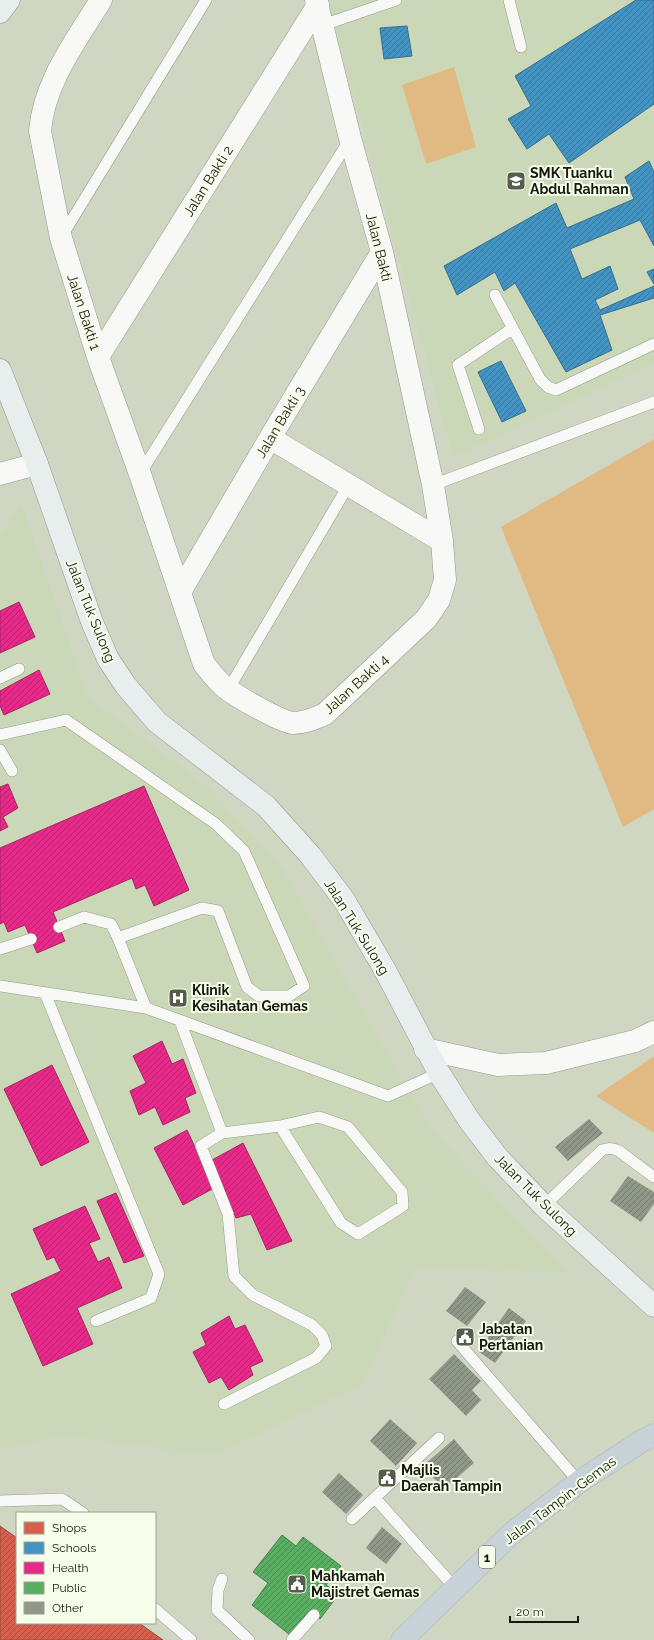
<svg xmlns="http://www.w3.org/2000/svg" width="654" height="1640" viewBox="0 0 654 1640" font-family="Raleway,sans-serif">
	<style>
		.built { fill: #cbd8b7 }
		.park { fill: #e1ba83 }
		.shops { fill: url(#shops-hatch); stroke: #9c4b3a }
		.schools { fill: url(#schools-hatch); stroke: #356e8c }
		.health { fill: url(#health-hatch); stroke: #a82464 }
		.public { fill: url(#public-hatch); stroke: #458148 }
		.building { fill: url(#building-hatch) }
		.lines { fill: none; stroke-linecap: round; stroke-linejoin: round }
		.lane-casing { stroke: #959a8b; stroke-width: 12 }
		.street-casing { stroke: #959a8b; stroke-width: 23 }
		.secondary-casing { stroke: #959a8b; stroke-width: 23 }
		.highway-casing { stroke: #b2b6ac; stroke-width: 23 }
		.lane { stroke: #f8f9f6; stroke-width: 11 }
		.street { stroke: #f8f9f6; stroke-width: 22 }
		.secondary { stroke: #e8eded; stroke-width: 22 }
		.highway { stroke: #c6d2d7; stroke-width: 22 }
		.labels { text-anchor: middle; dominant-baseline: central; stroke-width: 4; stroke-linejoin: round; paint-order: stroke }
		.shield { fill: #f6fdeb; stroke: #585d4f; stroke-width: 1 }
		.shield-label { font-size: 13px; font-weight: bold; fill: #14190c }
		.poi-label { font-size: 14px; font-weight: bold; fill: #14190c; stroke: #f6fdeb; text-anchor: start }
		.street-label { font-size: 14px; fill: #14190c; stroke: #f6fdeb }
	</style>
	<defs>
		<pattern id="shops-hatch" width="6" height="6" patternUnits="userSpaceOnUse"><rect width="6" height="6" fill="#d6604d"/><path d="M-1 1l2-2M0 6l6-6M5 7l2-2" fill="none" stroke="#ac4e3e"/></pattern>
		<pattern id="schools-hatch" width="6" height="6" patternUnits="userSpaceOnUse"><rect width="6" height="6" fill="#4393c3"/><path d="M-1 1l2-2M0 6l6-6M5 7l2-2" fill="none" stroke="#37779d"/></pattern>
		<pattern id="health-hatch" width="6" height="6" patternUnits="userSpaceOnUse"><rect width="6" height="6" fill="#e7298a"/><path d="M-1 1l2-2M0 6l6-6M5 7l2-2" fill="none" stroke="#ba226f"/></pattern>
		<pattern id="public-hatch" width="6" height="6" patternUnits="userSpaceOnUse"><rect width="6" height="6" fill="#5aae61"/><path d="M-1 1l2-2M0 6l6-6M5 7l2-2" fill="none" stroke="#498d4e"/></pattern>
		<pattern id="building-hatch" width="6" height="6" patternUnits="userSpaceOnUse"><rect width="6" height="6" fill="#8f9889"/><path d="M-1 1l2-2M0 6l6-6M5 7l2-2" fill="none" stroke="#747b6e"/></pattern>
	</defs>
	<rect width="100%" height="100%" fill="#cfd7c3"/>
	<path class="built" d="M328,0H654V363L453,458Z
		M21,503L89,698L209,788L283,869L430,1128L569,1273L416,1267L363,1384L223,1451L191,1453L63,1435L0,1450V535Z"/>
	<path class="park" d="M454,67L476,147L426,164L402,85Z
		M654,439V809L623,827L501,527Z
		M654,1056V1133L596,1096Z"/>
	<path class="shops" d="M0,1526L17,1538V1623H139L163,1640H0Z"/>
	<path class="schools" d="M636,0H654V104L569,163L549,134L527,149L508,119L531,106L515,76Z
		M407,26L412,56L384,59L380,28Z
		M649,161L654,172V246L640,220L570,249L582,279L610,266L618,289L595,300L600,310L654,286V298L600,315L612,350L566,372L515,283L504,291L495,272L457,295L444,266L556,203L567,228L634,199L625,177Z
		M654,269V284L647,272Z
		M501,361L526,411L502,422L478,372Z"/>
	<path class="health" d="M19,602L35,637L0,653V611Z
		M39,670L50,694L4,715L0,706V691Z
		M8,784L18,808L3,817L8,827L0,831V787Z
		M144,786L189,890L154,906L145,885L136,889L132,878L53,912L65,941L37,953L25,925L8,932L4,922L0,924V848Z
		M162,1041L172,1064L183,1059L196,1093L185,1098L190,1112L163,1125L155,1107L139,1115L130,1091L146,1083L133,1056Z
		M52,1065L89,1142L41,1166L4,1089Z
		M187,1130L214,1188L183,1205L154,1148Z
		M243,1143L292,1241L267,1250L251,1214L236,1218L212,1160Z
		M116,1193L144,1256L124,1263L97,1201Z
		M85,1206L100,1239L89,1243L98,1262L109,1257L122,1288L77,1308L93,1344L43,1366L11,1294L61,1271L54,1257L47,1260L33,1229Z
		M229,1316L235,1329L245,1325L263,1361L250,1367L253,1375L229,1390L221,1377L209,1383L193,1352L206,1345L201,1333Z"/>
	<path class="public" d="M282,1535L296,1546L303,1537L341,1566L326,1585L339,1594L320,1619L309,1611L290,1635L252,1605L268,1583L253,1572Z"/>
	<path class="building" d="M589,1119L603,1133L568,1161L555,1147Z
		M628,1176L654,1192V1204L641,1222L610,1201Z
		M465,1287L486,1302L467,1326L446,1311Z
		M509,1308L526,1321L495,1363L478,1351Z
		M454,1354L481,1381L472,1390L481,1400L466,1416L429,1379Z
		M390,1419L417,1443L396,1466L370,1441Z
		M454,1439L474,1463L444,1489L423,1466Z
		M339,1473L363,1495L346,1514L322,1492Z
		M382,1527L402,1544L386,1564L366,1548Z"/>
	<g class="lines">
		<defs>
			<path id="lane" d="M509,0L521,47
				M323,25L396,0
				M62,236L206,0
				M495,295L540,379L548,387L556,390L654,344
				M479,429L458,365L513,328
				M140,474L350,139
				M433,485L654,402
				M0,678L19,669
				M228,690L348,486
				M0,735L66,720L216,824L244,851L304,986L289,996H259L247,987L218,911L202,908L118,938
				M0,750L12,771
				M59,927L84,917L111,924L118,938L146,1008
				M0,949L31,939
				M0,986L146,1008L388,1096L439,1073
				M45,993L159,1274L151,1298L96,1321
				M180,1021L222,1133L201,1146L228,1214L234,1276L253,1295L312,1325L322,1335L326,1346L316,1358L224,1404
				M222,1133L280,1126L319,1117L348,1127L402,1192L403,1206L358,1234L341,1223L280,1126
				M544,1206L602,1150C609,1148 613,1148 619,1151L654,1177
				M457,1341L579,1482
				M375,1498L455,1588
				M0,1501L62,1499L83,1513
				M352,1519L439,1438
				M222,1579L218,1590L217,1610L249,1640
				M155,1609L191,1640
				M292,1640L314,1615"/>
			<path id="street" d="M101,0C76,41 44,82 40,131L61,238L98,357L140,474L204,664C211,673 218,682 227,689C238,697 281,722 293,723C305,723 315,718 325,714L426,619L439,600L445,580L442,541L433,485L382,252L350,138L316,0
				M98,357L318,5
				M270,438L442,541
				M0,474L37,464
				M180,592L270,438L382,252
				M425,1049L498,1065L546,1063L635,1041L654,1032"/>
			<path id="secondary" d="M0,12L9,0
				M0,370L37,464L92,622L108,659L126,686L157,722L266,806L310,855L344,900L385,970L439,1073L469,1120L498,1158L544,1206L654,1306"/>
			<path id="highway" d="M402,1640L512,1533L579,1482L642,1441L654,1435"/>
		</defs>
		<use href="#lane" class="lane-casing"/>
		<use href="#street" class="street-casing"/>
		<use href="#secondary" class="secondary-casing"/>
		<use href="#highway" class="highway-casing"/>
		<use href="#lane" class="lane"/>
		<use href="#street" class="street"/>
		<use href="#secondary" class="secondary"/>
		<use href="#highway" class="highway"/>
	</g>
	<defs>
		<symbol id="school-square" viewBox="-11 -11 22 22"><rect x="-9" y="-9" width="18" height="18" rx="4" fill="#555c4c" stroke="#f6fdeb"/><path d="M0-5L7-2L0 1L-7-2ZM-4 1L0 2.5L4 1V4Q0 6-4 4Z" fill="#fff"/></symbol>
		<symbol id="hospital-square" viewBox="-11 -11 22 22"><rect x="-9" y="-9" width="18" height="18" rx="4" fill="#555c4c" stroke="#f6fdeb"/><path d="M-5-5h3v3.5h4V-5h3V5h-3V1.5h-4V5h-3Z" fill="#fff"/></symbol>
		<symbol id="civic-square" viewBox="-11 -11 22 22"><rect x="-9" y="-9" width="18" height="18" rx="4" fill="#555c4c" stroke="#f6fdeb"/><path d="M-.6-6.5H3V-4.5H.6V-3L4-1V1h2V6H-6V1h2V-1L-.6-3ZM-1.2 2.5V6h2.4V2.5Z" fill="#fff"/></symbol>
	</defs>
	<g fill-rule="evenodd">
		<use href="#school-square" x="505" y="170" width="22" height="22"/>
		<use href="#hospital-square" x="167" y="987" width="22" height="22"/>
		<use href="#civic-square" x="454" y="1326" width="22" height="22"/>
		<use href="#civic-square" x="376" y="1467" width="22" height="22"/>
		<use href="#civic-square" x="286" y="1573" width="22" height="22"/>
	</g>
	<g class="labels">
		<rect class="shield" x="479" y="1546" width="16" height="22" rx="3"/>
		<g class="shield-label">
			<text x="487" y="1557">1</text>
		</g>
		<g class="poi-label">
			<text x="530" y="173">SMK Tuanku<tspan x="530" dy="16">Abdul Rahman</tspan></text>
			<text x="192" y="990">Klinik<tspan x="192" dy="16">Kesihatan Gemas</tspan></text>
			<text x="479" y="1329">Jabatan<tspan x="479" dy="16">Pertanian</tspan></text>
			<text x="401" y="1470">Majlis<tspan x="401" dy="16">Daerah Tampin</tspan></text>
			<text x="311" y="1576">Mahkamah<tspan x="311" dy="16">Majistret Gemas</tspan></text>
		</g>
		<g class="street-label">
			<text transform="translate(208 181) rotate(-58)">Jalan Bakti 2</text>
			<text transform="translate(379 247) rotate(76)">Jalan Bakti</text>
			<text transform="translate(84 312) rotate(72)">Jalan Bakti 1</text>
			<text transform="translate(280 422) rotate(-59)">Jalan Bakti 3</text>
			<text transform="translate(91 611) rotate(68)">Jalan Tuk Sulong</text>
			<text transform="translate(356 684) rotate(-42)">Jalan Bakti 4</text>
			<text transform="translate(357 927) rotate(58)">Jalan Tuk Sulong</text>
			<text transform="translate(536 1195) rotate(45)">Jalan Tuk Sulong</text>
			<text transform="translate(560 1500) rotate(-37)">Jalan Tampin-Gemas</text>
		</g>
	</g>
	<rect x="16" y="1512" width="140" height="112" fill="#f6fdeb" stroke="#9ca292"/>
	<rect x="24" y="1522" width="20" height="12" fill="#d6604d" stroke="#9ca292"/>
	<text x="52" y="1532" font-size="12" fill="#14190c">Shops</text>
	<rect x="24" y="1542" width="20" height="12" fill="#4393c3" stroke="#9ca292"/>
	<text x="52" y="1552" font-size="12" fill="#14190c">Schools</text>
	<rect x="24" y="1562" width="20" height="12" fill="#e7298a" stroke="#9ca292"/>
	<text x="52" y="1572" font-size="12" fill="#14190c">Health</text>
	<rect x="24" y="1582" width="20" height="12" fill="#5aae61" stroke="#9ca292"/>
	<text x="52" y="1592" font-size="12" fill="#14190c">Public</text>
	<rect x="24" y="1602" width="20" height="12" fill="#8f9889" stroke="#9ca292"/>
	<text x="52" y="1612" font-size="12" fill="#14190c">Other</text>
	<path d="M510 1616v6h68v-6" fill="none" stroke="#14190c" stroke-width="2"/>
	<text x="516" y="1616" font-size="12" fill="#14190c" stroke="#f6fdeb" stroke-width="3" paint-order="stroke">20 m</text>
</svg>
